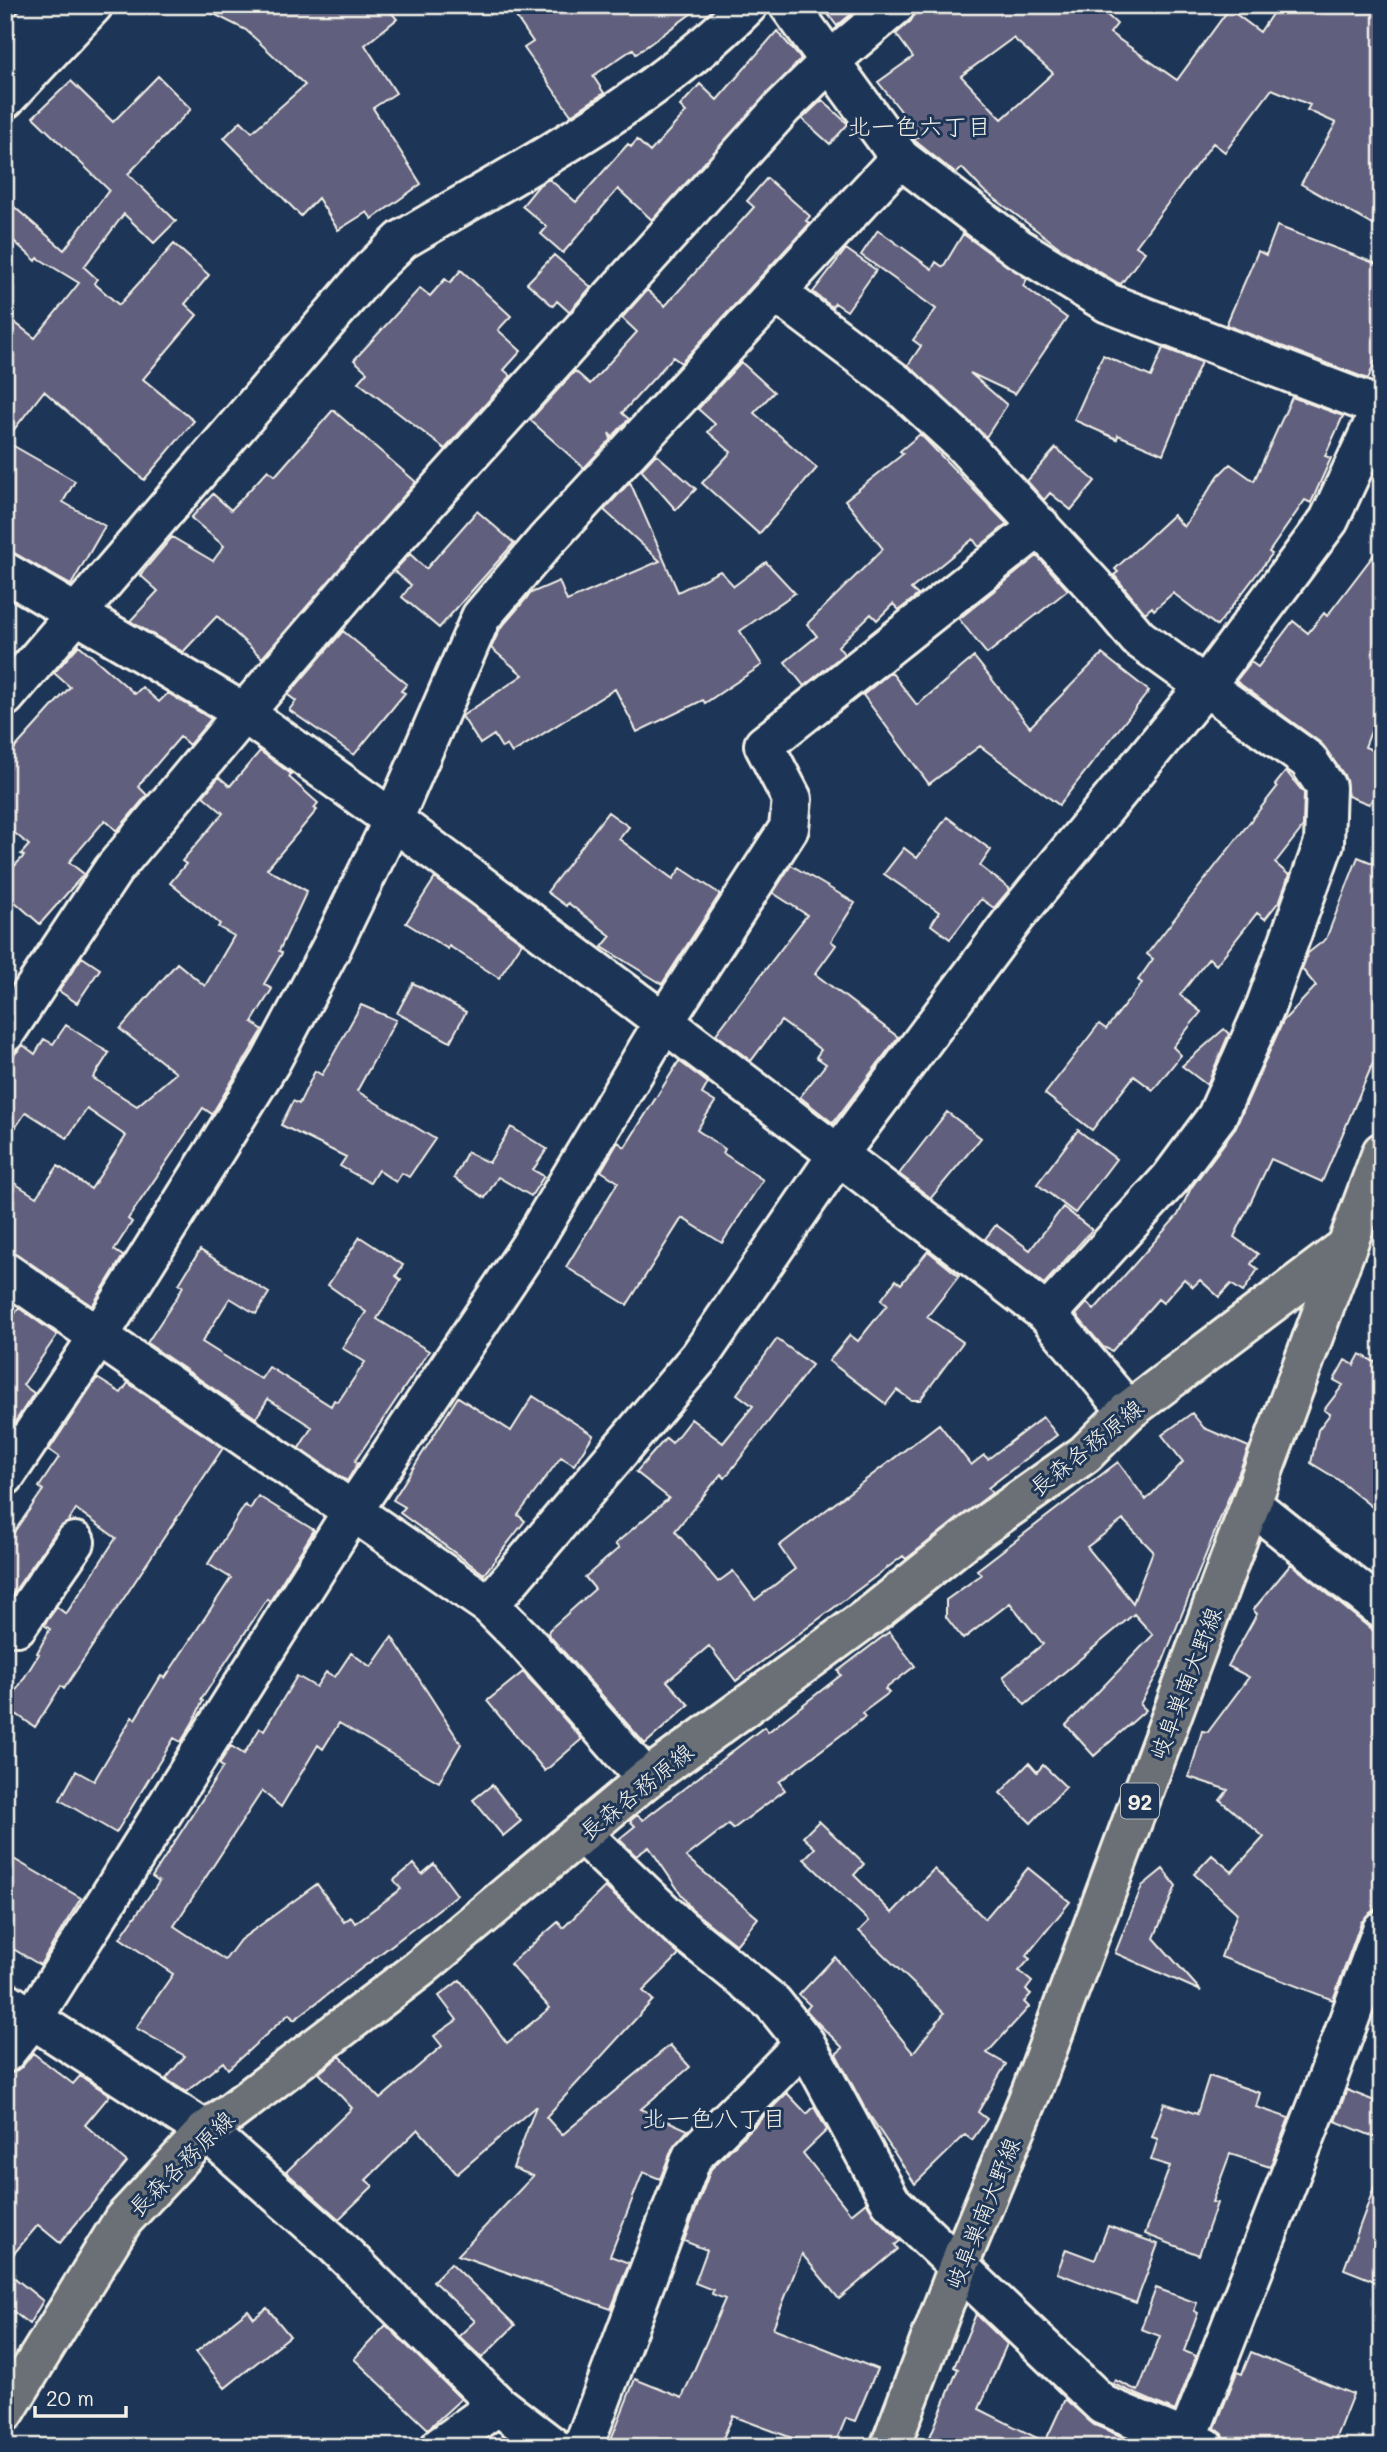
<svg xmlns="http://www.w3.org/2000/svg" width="1387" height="2452" viewBox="0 0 1387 2452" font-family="Mali,'Klee One',sans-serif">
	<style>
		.building { fill: #615e7e; stroke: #f4f1e8; stroke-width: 2; fill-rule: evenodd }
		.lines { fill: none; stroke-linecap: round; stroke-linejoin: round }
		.minor-casing { stroke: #f4f1e8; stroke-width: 44 }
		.major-casing { stroke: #f4f1e8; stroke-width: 44 }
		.minor { stroke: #1d3557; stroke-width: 38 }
		.major { stroke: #6a7074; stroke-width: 38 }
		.labels { text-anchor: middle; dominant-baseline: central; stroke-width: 6; stroke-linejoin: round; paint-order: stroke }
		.shield { fill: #1d3557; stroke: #b4b9bc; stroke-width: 2 }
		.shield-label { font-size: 21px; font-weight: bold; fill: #f4f1e8 }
		.street-label { font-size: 23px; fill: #f4f1e8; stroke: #1d3557 }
		.neighbourhood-label { font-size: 24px; fill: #f4f1e8; stroke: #1d3557 }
	</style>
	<rect width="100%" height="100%" fill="#1d3557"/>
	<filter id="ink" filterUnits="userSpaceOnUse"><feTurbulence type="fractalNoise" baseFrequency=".0143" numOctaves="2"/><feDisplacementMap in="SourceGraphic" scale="14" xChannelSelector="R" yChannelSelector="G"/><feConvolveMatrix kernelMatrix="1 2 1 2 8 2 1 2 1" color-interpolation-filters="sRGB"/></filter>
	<g filter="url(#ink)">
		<path class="building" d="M196,5H385L397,19L365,45L396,93L373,108L421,184L372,219L367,212L338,230L318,198L301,216L224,138L241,121L252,132L305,85L246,30Z
			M508,5H703L636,54L633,49L593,76L604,93L571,115L524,48L533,42Z
			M821,5H862L837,26Z
			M917,5H1096L1117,24L1110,33L1177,80L1229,9L1260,32L1278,5H1382V230L1301,184L1336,123L1307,110L1310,105L1272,89L1225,152L1213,143L1136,246L1145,252L1121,284L1118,283L1063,250L983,190L962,168L956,174L914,140L920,135L878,82L913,57L896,34L911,21ZM1013,38L1053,73L1002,119L961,76Z
			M777,31L801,59L652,220L618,189L563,253L541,234L547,227L522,206L539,185L549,179L576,202L628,144L631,147L637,140L650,152L686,112L680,106L700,84L717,100Z
			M158,76L191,109L128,174L176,221L154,243L124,214L84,267L97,279L94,283L119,305L174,244L209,275L185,304L197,315L143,379L194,421L144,480L44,391L5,441V315L35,338L79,283L38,258L36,261L5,233V199L64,250L109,190L33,117L71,81L113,122Z
			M822,100L848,124L830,144L802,119Z
			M767,178L810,216L806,221L810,223L681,363L673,357L622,413L629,419L612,437L609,433L611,439L584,468L530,420L575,371L590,384L637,332L622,318L647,290L665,306L754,207L747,201Z
			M1277,226L1382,266V344L1368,379L1226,325L1258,251L1266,255Z
			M878,230L932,269L936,262L943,267L963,234L1027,279L1023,286L1067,318L1015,394L970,373L1007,405L986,437L908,365L921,346L913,340L936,309L861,255Z
			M846,249L876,270L847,311L835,303L832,307L813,292Z
			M554,255L591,287L569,312L557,301L553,306L527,283Z
			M461,270L511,316L498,330L521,351L504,370L511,376L445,449L358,382L367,372L354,360L420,288L430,296L445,279L450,283Z
			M1163,348L1201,362L1163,454L1118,435L1117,439L1074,420L1103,355L1151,377Z
			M741,362L774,392L754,413L817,468L759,534L702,483L731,452L708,432L715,424L698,409Z
			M1292,397L1343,416L1325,456L1331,458L1311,503L1305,500L1269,552L1272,554L1217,626L1173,593L1154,610L1152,607L1145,613L1114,575L1118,572L1115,569L1173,515L1184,527L1219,475L1230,464L1254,481Z
			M333,410L416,482L262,658L217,616L183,652L130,621L158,591L140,575L172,537L213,561L224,546L191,518L213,494L231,510L268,470L275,476Z
			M920,434L1007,524L979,547L973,539L911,589L918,595L899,610L893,604L877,620L871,614L838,646L844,654L804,686L785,662L817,636L807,624L883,549L845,500L903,454L900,451Z
			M5,441L75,481L63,502L105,526L71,585L5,548Z
			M1056,448L1095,481L1071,510L1050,493L1044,500L1027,481Z
			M656,454L696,489L676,510L641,470Z
			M630,482L678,592L720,571L734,586L766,562L795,593L740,631L762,665L705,703L703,700L637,732L615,689L512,753L507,745L502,748L494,735L480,744L462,716L523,675L491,648L500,629L531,593L559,581L567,601L660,561L604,510Z
			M477,511L514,543L439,628L402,597L411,585L394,571L410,554L426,569Z
			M1382,544V703L1365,747L1382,754V788L1369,804L1348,796L1344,775L1321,743L1236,681L1251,662L1258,667L1293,621L1308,633L1324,613L1327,616Z
			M1037,556L1068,590L987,654L959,619Z
			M343,631L407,684L401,691L405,693L354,755L289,710L296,701L288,695Z
			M79,645L135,694L142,687L159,702L168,693L211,719L189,745L180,737L138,786L147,795L117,831L105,820L69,862L84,874L40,924L5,893V876L24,856L21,854L29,845L5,825V759L70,687L54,673Z
			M1102,654L1149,691L1059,805L980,746L929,784L863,695L891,672L917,705L974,657L1030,727Z
			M260,751L291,774L289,777L318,803L314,808L317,810L267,869L307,891L279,951L282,953L264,984L272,989L252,1022L263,1030L212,1114L203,1108L128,1219L132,1222L114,1250L123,1256L92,1306L17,1254L5,1250V1177L36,1197L58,1166L91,1189L126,1136L87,1109L67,1138L26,1112L5,1143V1065L23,1045L35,1054L44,1039L53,1044L66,1025L109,1053L93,1078L137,1106L176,1073L120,1029L177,963L205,986L234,936L218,927L220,924L170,883L186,864L182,861L223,813L203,796L219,777L230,786Z
			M1286,771L1304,793L1303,827L1275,863L1289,875L1280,900L1265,919L1257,913L1216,965L1209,958L1180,995L1201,1012L1173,1047L1181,1055L1153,1090L1134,1076L1092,1130L1045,1094L1099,1024L1106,1029L1142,983L1138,980L1153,959L1147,954L1277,787L1275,785Z
			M608,812L629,827L619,839L673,879L681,868L720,894L662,984L602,947L611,936L568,903L566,906L547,892Z
			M947,817L991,850L980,866L1010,889L994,908L981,899L950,939L931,925L939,912L884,874L904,848L917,858Z
			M1358,857L1382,867V1042L1322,1182L1271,1159L1234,1237L1258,1254L1251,1264L1258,1269L1243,1292L1231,1284L1219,1297L1200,1280L1193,1287L1184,1279L1163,1303L1158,1299L1112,1351L1103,1347L1076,1315L1087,1303L1094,1310L1178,1215L1191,1188L1235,1129L1283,1021L1316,986L1302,969L1308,953L1326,939Z
			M791,865L855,903L831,941L836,945L815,974L898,1037L833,1123L800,1097L826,1064L816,1057L821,1050L781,1021L751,1061L716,1034L807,915L773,893Z
			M435,878L522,943L499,978L449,946L448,949L406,923Z
			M82,957L100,969L77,1003L59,991Z
			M413,983L466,1012L450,1042L397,1013Z
			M361,1005L396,1020L357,1091L435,1139L409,1177L402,1173L396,1182L378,1170L370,1183L340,1166L346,1157L281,1125L293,1101L299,1104L315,1071L322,1075Z
			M1224,1029L1229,1034L1207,1085L1182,1066Z
			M679,1061L708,1083L702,1094L715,1102L697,1130L725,1149L723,1153L763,1180L722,1243L682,1218L627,1305L566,1267L618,1182L601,1171L618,1142L625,1147Z
			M947,1112L981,1138L931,1198L899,1174Z
			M511,1127L547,1149L533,1170L544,1176L531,1196L498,1177L485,1198L454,1178L467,1152L489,1163Z
			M1078,1130L1116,1159L1075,1213L1037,1184Z
			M1063,1207L1092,1230L1044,1284L985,1239L996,1225L1030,1250Z
			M360,1237L403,1265L396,1276L401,1280L377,1319L429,1351L355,1461L358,1463L347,1481L299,1448L312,1427L268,1399L256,1418L147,1343L177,1297L183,1286L179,1284L200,1250L269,1293L256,1314L230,1298L202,1342L261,1379L269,1367L331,1406L334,1400L338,1402L365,1362L342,1348L366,1312L328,1285Z
			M928,1251L959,1276L927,1317L963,1342L920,1400H911L897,1390L886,1404L829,1361L850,1335L858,1341L887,1305L881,1300L896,1280L901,1284Z
			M19,1308L57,1335L23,1385L34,1393L13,1425L5,1420V1327Z
			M777,1339L812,1365L725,1478L721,1474L675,1531L718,1582L733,1571L755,1600L795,1569L779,1546L939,1424L971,1465L984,1455L988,1459L1043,1417L1057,1435L988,1488L992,1493L906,1559L903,1556L736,1681L709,1646L667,1681L689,1705L645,1744L548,1634L549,1630L595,1589L585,1577L619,1548L615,1544L669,1498L636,1472L666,1438L672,1443L691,1419L723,1443L753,1406L737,1394Z
			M1360,1354L1382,1366V1515L1337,1479L1311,1463L1318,1430L1330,1414L1324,1410L1343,1385L1334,1380L1345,1360L1354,1365Z
			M97,1378L121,1393L128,1383L223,1448L64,1689L61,1686L35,1727L6,1707L39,1654L37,1653L50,1629L44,1625L57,1607L66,1614L116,1538L76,1509L68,1522L57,1530L9,1599L5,1598V1545L43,1490L39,1487L59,1457L49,1450Z
			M533,1396L593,1435L574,1465L561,1457L518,1515L525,1521L484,1574L400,1513L405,1507L393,1500L458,1397L511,1431Z
			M1192,1413L1204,1428L1249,1447L1159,1671L1140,1704L1146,1710L1094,1756L1066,1725L1153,1635L1134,1614L1025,1705L1003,1677L1043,1644L1010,1603L963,1639L946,1617V1600L981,1575L977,1570L1118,1462L1146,1500L1183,1462L1162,1435ZM1123,1520L1153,1551L1133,1603L1087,1547Z
			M258,1496L314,1530L270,1601L267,1599L201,1700L203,1701L193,1722L181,1742L174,1738L116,1833L60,1800L76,1771L94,1781L132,1717L135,1719L161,1676L165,1678L231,1578L208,1564L245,1505L250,1509Z
			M1291,1564L1382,1638V1892L1375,1910L1361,1922L1333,2000L1221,1957L1237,1913L1194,1874L1212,1855L1232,1872L1264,1837L1220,1800L1228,1790L1189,1777L1202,1731L1208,1732L1249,1677L1228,1666L1257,1614L1253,1610Z
			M889,1632L915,1666L885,1689L889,1693L862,1713L865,1717L779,1782L785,1790L733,1829L729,1824L686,1857L758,1918L736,1945L692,1910L649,1847L636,1856L619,1839L635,1826L630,1821L637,1815L643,1820L764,1727L768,1732L841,1675L838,1671Z
			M392,1637L461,1744L439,1782L339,1723L323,1749L318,1745L281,1807L262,1791L174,1926L225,1960L240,1940L317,1884L344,1922L351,1917L355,1923L401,1889L394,1880L414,1864L422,1874L434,1864L457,1895L294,2020L289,2014L228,2069L223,2062L186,2092L166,2079L185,2056L136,2028L173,1974L120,1938L159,1882L152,1877L223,1767L219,1764L231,1746L244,1754L260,1728L264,1730L297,1676L316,1687L326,1672L335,1677L351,1653L371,1667Z
			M523,1672L582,1739L545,1771L487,1701Z
			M1029,1763L1037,1772L1043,1765L1066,1787L1031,1823L1000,1793Z
			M492,1785L521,1821L503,1836L473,1800Z
			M819,1821L864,1864L854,1875L892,1913L934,1869L985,1919L1028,1868L1070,1902L1026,1956L1030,1959L1019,1971L1032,1982L1026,1990L1031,1994L1024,2002L1029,2007L987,2053L1006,2064L978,2112L987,2119L972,2140L965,2135L915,2184L864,2107L836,2054L843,2048L816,2021L806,2010L810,2005L799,1995L835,1957L913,2053L944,2013L859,1931L869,1921L804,1859L815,1848L803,1837Z
			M5,1854L81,1898L40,1965L5,1944Z
			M1163,1869L1176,1886L1154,1938L1201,1991L1115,1953L1142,1886Z
			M605,1887L679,1955L643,1991L653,2000L546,2117L562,2135L670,2045L690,2067L641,2109L688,2130L672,2149L660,2179L643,2172L610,2256L629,2263L611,2309L458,2255L533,2176L513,2168L536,2106L457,2174L418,2129L366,2180L373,2186L339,2219L286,2172L352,2108L319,2073L340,2056L380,2099L442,2046L434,2036L457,2020L439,1996L460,1980L507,2043L550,2008L510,1964L558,1922L563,1928Z
			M33,2053L73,2084L80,2076L110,2095L85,2125L127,2162L60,2243L38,2225L5,2264V2074L22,2067Z
			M1209,2076L1260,2093L1256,2107L1289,2118L1270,2167L1230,2154L1212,2202L1217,2203L1199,2255L1145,2234L1170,2166L1151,2160L1158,2139L1152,2137L1164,2103L1197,2114Z
			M1347,2090L1382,2104V2140L1335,2121Z
			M787,2093L807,2114L814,2107L827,2130L803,2153L851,2214L866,2202L876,2217L900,2241L895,2245L898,2249L839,2299L802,2254L773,2328L877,2369L855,2421L846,2418L834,2447H816L733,2416L719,2447H608L635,2379L682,2398L725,2299L712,2294L713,2290L695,2283L707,2250L684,2241L711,2169Z
			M1379,2174H1382V2284L1344,2269Z
			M1108,2226L1158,2244L1136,2303L1057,2273L1066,2249L1095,2260Z
			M451,2263L515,2325L482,2358L459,2336L475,2321L433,2281Z
			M5,2270L43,2301L29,2324L5,2305Z
			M1156,2288L1197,2303L1194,2311L1198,2313L1184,2351L1196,2356L1175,2411L1113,2384L1115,2380L1138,2391L1160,2336L1141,2329Z
			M267,2308L290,2336L225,2388L196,2352L248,2310L254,2318Z
			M976,2314L1007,2344L979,2409L1045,2442L1065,2399L1094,2425L1147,2447H954L930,2437L958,2369L954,2367Z
			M386,2325L461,2399L428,2429L354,2359Z
			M1251,2352L1353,2394L1332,2447H1226L1223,2434L1215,2428L1237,2372L1242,2374Z"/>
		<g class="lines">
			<defs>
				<path id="minor" d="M789,5L900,158L1018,248L1108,303L1382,408
					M5,53L53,5
					M5,99L93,5
					M777,293L901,387L962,443L1094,586L1138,638L1308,760L1326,787L1324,843L1266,1005L1217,1116L1170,1179L1047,1314
					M5,572L244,713L393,820L664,1022L1047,1314L1128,1411
					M5,697L370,271L402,240C522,169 649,105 748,5
					M5,1033L113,870L244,713L365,571L782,108L830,61L896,5
					M5,1272L489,1605L525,1641L646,1779
					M5,1476L99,1336L271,1061L331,948L393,820L481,617L545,542L900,158
					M1252,1505L1382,1609
					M489,1605L700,1356L837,1156L1016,916L1206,685L1329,520L1382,406
					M5,1620L17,1626L75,1542
					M582,1834L679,1927L773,2003L805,2043L891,2202L1103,2405L1205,2447
					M5,2001L206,2131L331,2241L498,2405L553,2447
					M5,2053L33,2018L352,1512L530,1246L664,1022L789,828L792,799L764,745L1040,526
					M440,2447L498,2405
					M583,2447L692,2157L805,2043
					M1184,2447L1320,2099L1382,1930"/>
				<path id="major" d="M5,2412L123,2220L206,2131L419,1969L646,1779L876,1611L972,1534L1085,1454L1128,1411L1346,1247
					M890,2447L958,2267L1032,2090L1382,1152"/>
			</defs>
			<use href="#minor" class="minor-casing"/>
			<use href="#major" class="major-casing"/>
			<use href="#minor" class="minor"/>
			<use href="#major" class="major"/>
		</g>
	</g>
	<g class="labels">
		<rect class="shield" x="1121" y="1783.5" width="38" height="35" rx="5"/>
		<g class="shield-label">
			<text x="1140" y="1801">92</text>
		</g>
		<g class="street-label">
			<text transform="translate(1086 1447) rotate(-39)">長森各務原線</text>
			<text transform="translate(1185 1683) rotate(-69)">岐阜巣南大野線</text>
			<text transform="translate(636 1791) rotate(-39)">長森各務原線</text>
			<text transform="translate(181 2163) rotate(-45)">長森各務原線</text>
			<text transform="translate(982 2213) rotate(-68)">岐阜巣南大野線</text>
		</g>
		<g class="neighbourhood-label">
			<text x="919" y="125">北一色六丁目</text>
			<text x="714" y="2117">北一色八丁目</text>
		</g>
	</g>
	<rect width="1387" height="2452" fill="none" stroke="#1d3557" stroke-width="28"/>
	<rect x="14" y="14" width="1359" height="2424" fill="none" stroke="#f4f1e8" stroke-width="2.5" filter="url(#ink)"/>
	<path d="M35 2406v10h91v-10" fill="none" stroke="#f4f1e8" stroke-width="3.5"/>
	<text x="46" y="2406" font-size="21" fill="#f4f1e8" stroke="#1d3557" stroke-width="5" paint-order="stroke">20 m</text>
</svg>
